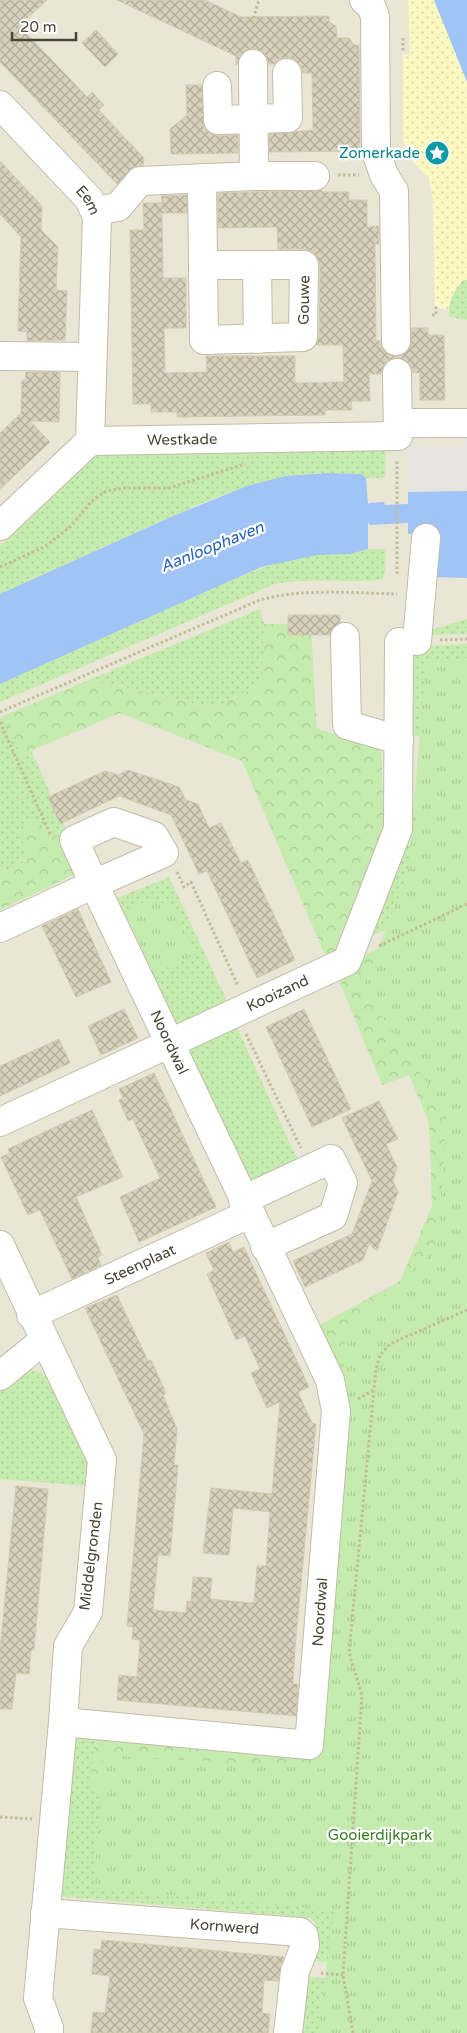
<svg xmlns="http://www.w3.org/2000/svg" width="467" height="2033" viewBox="0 0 467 2033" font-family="'Varela Round',sans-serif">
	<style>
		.residential { fill: #e9e6d5 }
		.grass { fill: url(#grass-dots) }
		.forest { fill: url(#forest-crowns) }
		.sand { fill: url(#sand-dots) }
		.park { fill: url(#park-tufts) }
		.parking { fill: #e6e4e0 }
		.water { fill: #a0c4f5 }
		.building { fill: url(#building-cross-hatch); stroke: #d3cbaf }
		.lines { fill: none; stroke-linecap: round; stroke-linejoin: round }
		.minor-casing { stroke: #c1bda9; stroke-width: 30 }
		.path { stroke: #c4bc99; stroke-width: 3; stroke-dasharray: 2.5 2.5; stroke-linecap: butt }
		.minor { stroke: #fff; stroke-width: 28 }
		.labels { text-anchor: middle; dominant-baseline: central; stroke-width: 4.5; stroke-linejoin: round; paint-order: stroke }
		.culture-label { font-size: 15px; fill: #0d838f; stroke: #fff; text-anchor: end }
		.street-label { font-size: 15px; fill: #494536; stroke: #fff }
		.park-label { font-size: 15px; fill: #377f24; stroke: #fff }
		.water-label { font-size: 16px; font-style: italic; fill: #2663bd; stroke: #fff }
	</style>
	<defs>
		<pattern id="grass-dots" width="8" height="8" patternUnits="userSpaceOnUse" patternTransform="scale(1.25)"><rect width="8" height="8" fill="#c5ecae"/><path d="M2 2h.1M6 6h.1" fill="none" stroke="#abcc96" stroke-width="1.8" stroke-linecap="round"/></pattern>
		<pattern id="forest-crowns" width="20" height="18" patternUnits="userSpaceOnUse" patternTransform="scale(1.25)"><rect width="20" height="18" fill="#c5ecae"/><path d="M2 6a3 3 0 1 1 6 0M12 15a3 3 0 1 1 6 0" fill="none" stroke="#abcc96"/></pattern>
		<pattern id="sand-dots" width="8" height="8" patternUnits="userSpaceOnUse" patternTransform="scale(1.25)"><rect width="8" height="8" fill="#fbf9c1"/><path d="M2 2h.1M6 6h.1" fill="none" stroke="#d9d7a6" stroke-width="1.8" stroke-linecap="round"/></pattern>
		<pattern id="park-tufts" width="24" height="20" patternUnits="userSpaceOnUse" patternTransform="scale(1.25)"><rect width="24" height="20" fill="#c5ecae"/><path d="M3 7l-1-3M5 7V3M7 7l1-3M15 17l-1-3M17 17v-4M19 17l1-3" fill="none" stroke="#abcc96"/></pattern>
		<pattern id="building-cross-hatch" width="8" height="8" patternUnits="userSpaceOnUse" patternTransform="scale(1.25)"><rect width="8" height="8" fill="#d7d1bc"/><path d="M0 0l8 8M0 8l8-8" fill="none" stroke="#b0ab9a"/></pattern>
	</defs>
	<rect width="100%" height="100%" fill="#f5f3e8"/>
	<path class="residential" d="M0,0H409L411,159L430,180L433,200L435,309H448L449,317L467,320V2033H0Z"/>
	<path class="grass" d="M463,280H467V320L449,317C447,302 454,291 463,280Z
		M383,445L386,452L385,478H366C358,472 347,474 337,473C265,471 199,504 135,533C90,553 45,574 0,594V546L84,466L90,453Z
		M368,549H386L385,573L382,580C346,583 311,578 275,584L0,702V684L227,582C255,570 284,559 315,555C335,552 348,555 368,549Z
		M260,609L264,624L262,682L214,709L91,679Z
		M467,619V634L426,635L427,631Z
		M467,644V733L454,742L402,734V647Z
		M8,714L6,720L21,754L31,750L67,832L55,834L40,825L19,828L27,855L22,864L7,872L0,871V718Z
		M404,840L467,886L409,920L364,939Z
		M169,877L228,1003L176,1027L115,899Z
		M234,1021L299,1163L250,1186L184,1043Z
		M30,1370L40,1372L48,1378L89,1465L88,1486L0,1479V1391Z
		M71,1734L95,1737L90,1788L154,1796L195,1755L346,1805L335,1963L308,1960C317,1942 325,1935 311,1918L55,1896Z
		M307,1977L326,1978L343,2033H296Z"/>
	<path class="forest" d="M264,624H287L288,631L311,630L317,729L381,747L385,843L342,953L327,960L242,761L120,713L21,755L6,720L8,714L91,679L214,709L262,682Z
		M38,819C43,832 54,835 67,832L84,870L0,910V871L7,872L22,864L27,855L19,828L27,822Z
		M467,908V1301L341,1396L316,1327L400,1281L432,1206L429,1123L409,1075L382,1085L336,973L356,959Z
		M336,1659L346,1805L227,1801L195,1755L154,1796L89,1788L95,1737L318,1759L325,1664Z"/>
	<path class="sand" d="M408,0H434L467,81V280H463L453,293L448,309L436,306L435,309L433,201L429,178L408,155L403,140V53L410,56Z"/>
	<path class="park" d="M467,660V2033H318L334,1910L94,1888L103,1755L324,1769L346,1329L437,1248L447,1112L363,989L408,871L426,662Z
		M152,899L175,908L196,954L154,974L124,911Z"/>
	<path class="parking" d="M465,432L467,433V491L408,492V445L464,447Z"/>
	<path class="water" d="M434,0H467V82Z
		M328,473L361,474L366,478L368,505L369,503L384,502L385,505L408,504V492L467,491V578L433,577L432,534H408V523L370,525L368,523V549L350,554L317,555L261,567L0,684V594L173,516L247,486L286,476Z"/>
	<path class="building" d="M0,0H47L22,23L29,31L26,33L87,97L92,92L104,105L99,110L144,158L143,165L133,167L117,184L0,62Z
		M117,0H205L241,17L329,16V22L336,26L337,38H349L354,45H359L360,151L269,152V134L313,130L312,73H303L300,65L295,60L287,57L279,59L275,64H269L266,56L261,51L253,48L245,51L236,65V56Z
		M96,30L118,54L105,67L82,43Z
		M186,85H202L204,128L210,133L218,136L238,135V153L171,154L170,129L187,115Z
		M0,161L42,206L41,230L58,247L56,290L67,291L65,340L27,341V332L18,331L21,237L0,214Z
		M322,190V192H349V200H367V227L379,226V244H375L376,341H380L382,349L388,354L397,357L404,354L410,348L412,328H428V335H444L445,400H420V373H413L411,365L405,360L396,357L389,360L384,365L381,374H369L370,401H351L352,410H325V415L177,417V412H151V404H133L130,230H144L143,203H162L161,196L187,195V213H162L163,278H186V328H164L165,373L207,372L206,356H295V383L344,382L343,345H316L319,337L320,265L317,257L311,251L304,249H278L277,227L218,228V193Z
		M26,372H60L59,422L30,421L50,442L0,489V433L21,413L22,380H25Z
		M288,615H340V623L332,629L330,635H288Z
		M128,770L179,787L186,800L198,804L209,828L221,823L241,863L248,860L295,960L257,978L207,871L199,874L171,815L119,796L60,824L48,797L105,771L118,775Z
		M78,909L111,982L76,997L42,926Z
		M124,1009L138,1038L101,1055L88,1026Z
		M304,1009L351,1109L312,1127L266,1027Z
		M59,1039L70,1063L0,1096V1066Z
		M154,1073L216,1207L139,1242L120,1197L160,1178L133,1119L128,1121L119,1100L123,1098L119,1089Z
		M379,1101L398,1139L386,1144L397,1167L393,1181L398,1192L377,1251L369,1244L363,1260L305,1287L293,1261L352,1234L372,1181L342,1118Z
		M92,1110L123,1177L76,1197L102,1255L98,1257L101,1265L72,1279L40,1210L28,1215L1,1157L10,1153L8,1149Z
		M229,1242L233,1252L244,1247L309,1387L298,1392L312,1423L316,1424L295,1648L293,1684H298L296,1716L117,1700L119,1675L137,1677L140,1640L132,1639L133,1627L127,1626L144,1434L85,1308L117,1295L148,1361L151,1360L158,1375L166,1393L163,1395L177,1429L174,1465H178L170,1556L158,1555L153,1610L186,1613L187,1601L191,1602L193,1577L212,1578L210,1599L254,1603L257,1566H266L270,1512L233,1508L229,1555L203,1553L211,1488L272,1494L275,1457L280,1402L267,1408L251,1373L260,1369L245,1336L236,1340L207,1274L214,1270L206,1253Z
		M16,1486L48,1489L34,1650H31L29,1674L16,1673L12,1709H0V1650Z
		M102,1940L284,1957L278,1981L264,1980L262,2013L270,2014L268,2033H91L93,2012L105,2013L110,1976L92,1974L94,1949L101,1950Z"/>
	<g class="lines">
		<defs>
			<g id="minor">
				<path d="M364,0L371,6L375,16L376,152L384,175L394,191L396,341"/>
				<path d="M253,64L254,176"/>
				<path d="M217,86L218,120L288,118L287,73"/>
				<path id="s1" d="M0,105L89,199L97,217L90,441"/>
				<path d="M202,178L203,265"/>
				<path d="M95,211L118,207L140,181L254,176H315"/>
				<path d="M203,265H304L303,337L204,340Z"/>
				<path d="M257,265L258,339"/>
				<path d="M0,356L92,357"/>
				<path d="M398,423H467"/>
				<path id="s2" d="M0,526L90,441L398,436L397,373"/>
				<path d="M345,637L347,725L399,740"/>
				<path d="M417,641L426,538"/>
				<path d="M114,822L154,836L164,853L94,884L74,840Z"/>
				<path id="s3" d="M0,928L94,884L330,1380L336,1411L309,1745L63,1722"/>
				<path id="s4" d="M0,1122L347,961L398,829L399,642"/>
				<path d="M243,1200L331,1159L343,1183L333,1216L265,1247"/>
				<path d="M0,1245L102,1460L88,1612L68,1646L63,1722L38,1998L49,2028V2033"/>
				<path id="s5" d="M31,1315L249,1214"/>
				<path d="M0,1376L44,1340"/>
				<path id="s6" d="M45,1913L300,1932L304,1936L305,1946L295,1971L288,2033"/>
			</g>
		</defs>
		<use href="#minor" class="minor-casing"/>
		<path class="path" d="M252,23L259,0
			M403,38V53
			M338,175H359
			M432,315H436V305
			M0,567L46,546L71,526L92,501L106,491L124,488H169L245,464
			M397,574V460
			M440,640L467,639
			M0,712L260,600C303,588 352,593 397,594
			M0,722L50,834
			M177,872L184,887L191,882L238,986
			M379,946L467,904
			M246,1034L301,1148
			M358,1399L374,1390
			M0,1817L32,1819
			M321,1973L343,1975
			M353,2033L343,1975L362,1695L349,1653L376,1369L380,1355L390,1344L467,1310"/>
		<use href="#minor" class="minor"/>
	</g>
	<defs>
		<symbol id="sight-disc" viewBox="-11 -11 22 22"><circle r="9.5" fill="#0f9aa8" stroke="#fff"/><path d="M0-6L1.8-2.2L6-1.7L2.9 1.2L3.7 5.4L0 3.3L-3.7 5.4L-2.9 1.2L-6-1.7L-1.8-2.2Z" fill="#fff"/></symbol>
	</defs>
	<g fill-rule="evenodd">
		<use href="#sight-disc" x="423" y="139" width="28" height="28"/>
	</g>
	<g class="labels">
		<g class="culture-label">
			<text x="420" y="153">Zomerkade</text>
		</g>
		<g class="street-label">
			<text stroke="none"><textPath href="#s1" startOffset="130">Eem</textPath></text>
			<text transform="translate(304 300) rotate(-89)">Gouwe</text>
			<text stroke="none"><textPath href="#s2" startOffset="216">Westkade</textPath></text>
			<text stroke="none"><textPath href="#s4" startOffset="306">Kooizand</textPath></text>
			<text stroke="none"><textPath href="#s3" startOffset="279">Noordwal</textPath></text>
			<text stroke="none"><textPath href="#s5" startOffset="120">Steenplaat</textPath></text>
			<text transform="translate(91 1556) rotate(-83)">Middelgronden</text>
			<text transform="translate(320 1612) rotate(-86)">Noordwal</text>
			<text stroke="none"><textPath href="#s6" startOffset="180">Kornwerd</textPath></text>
		</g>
		<g class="park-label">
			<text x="380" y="1835">Gooierdijkpark</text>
		</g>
		<g class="water-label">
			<text transform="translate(212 547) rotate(-22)">Aanloophaven</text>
		</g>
	</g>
	<path d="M12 32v8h64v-8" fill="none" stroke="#494536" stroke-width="2.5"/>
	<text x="20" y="32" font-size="15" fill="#494536" stroke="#ffffff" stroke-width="4" paint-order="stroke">20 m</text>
</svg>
